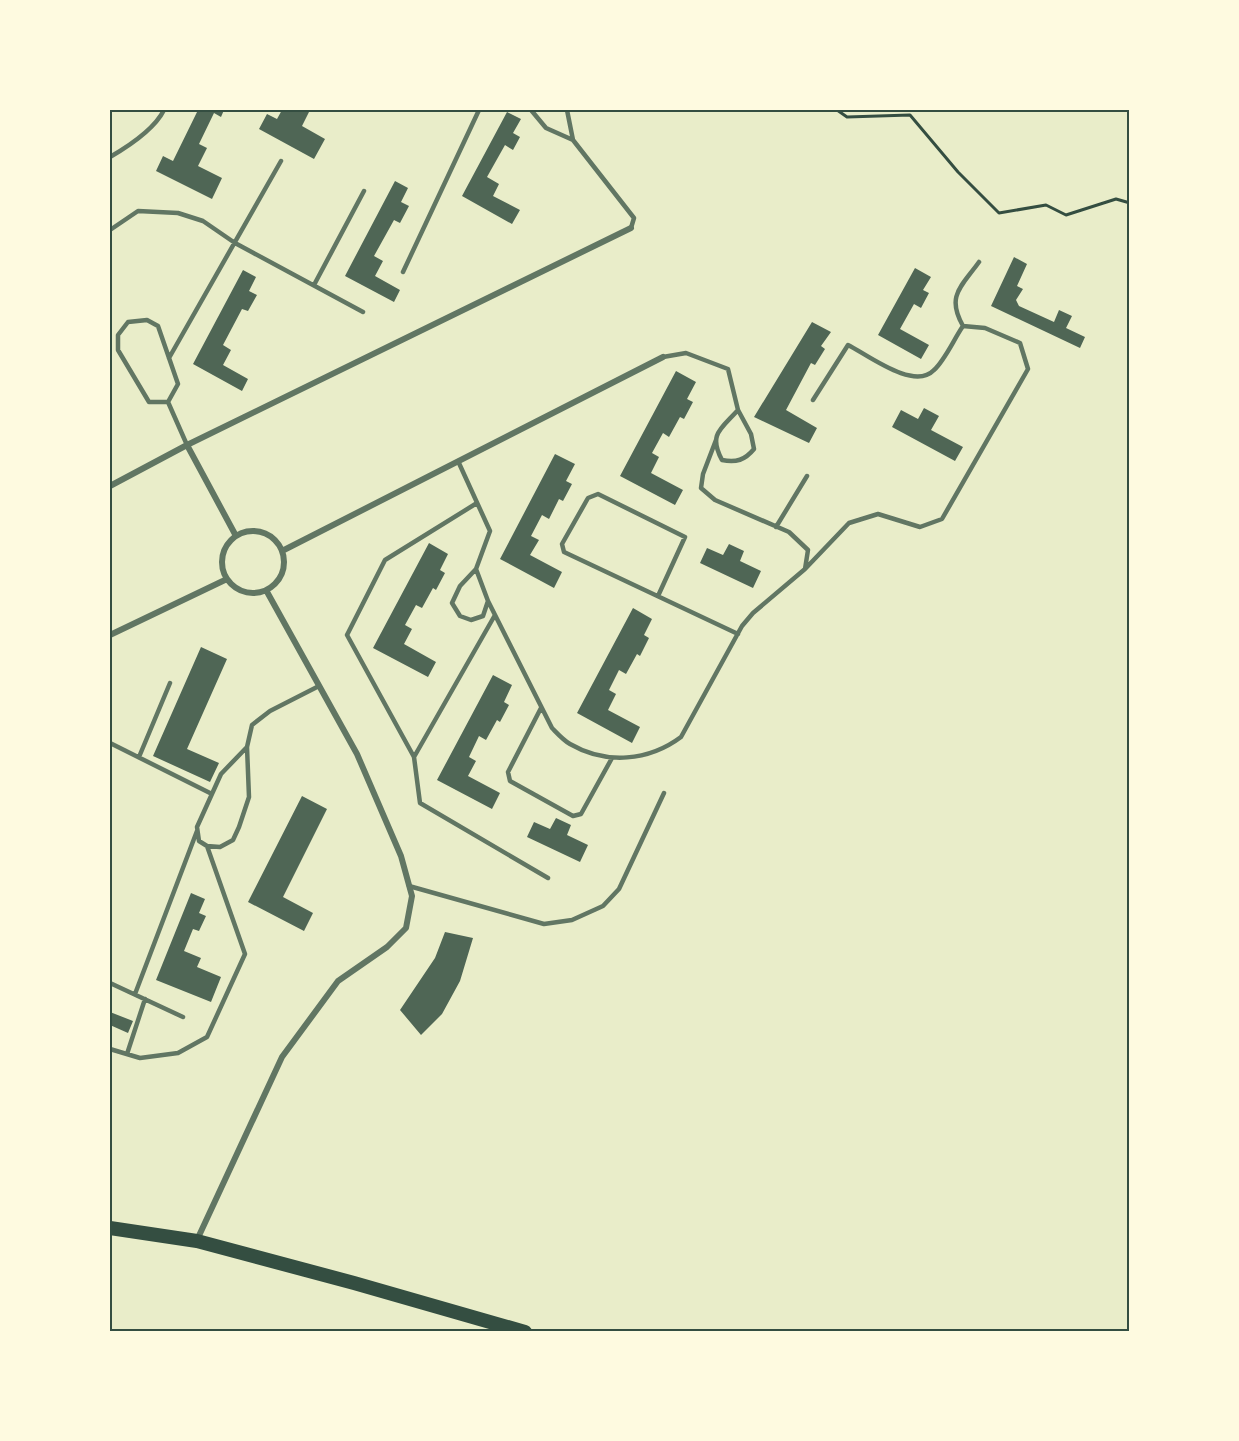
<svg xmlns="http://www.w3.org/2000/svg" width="1239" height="1441" viewBox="0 0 1239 1441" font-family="Arial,sans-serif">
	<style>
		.building { fill: #4f6655 }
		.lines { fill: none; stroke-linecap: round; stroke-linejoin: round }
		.path { stroke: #344e41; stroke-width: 3 }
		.service { stroke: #617663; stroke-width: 4.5 }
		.minor { stroke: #617663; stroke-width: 6 }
		.primary { stroke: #344e41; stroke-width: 14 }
		.neatline { fill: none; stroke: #344e41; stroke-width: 2 }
	</style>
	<rect width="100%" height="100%" fill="#e9edc9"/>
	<path class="building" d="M198,110H224L221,117L214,113L199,144L207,148L198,166L222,178L212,199L156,171L163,156L173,161Z
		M282,110H310L302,126L325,139L314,159L259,129L267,114L277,119Z
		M507,112L521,119L513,133L520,137L513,150L505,145L487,177L499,184L493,196L520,210L512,224L462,196Z
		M395,181L408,188L401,202L409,206L400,223L394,220L374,256L383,261L375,276L400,290L394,302L345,276Z
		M1014,257L1027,264L1017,286L1023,289L1016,300L1019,306L1054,322L1059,310L1072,316L1066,328L1085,337L1080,348L991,306Z
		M915,268L931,277L923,290L929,293L921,308L914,304L900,329L929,345L921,359L878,335Z
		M243,270L256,277L249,291L257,295L248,311L242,309L223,345L231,350L223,365L248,379L242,391L193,364Z
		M812,322L831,332L821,346L825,349L815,365L811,363L786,410L817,428L809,443L754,417Z
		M676,371L696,382L687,399L693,402L684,419L680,417L669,437L663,433L652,453L659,457L651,473L683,490L675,505L620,476Z
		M924,408L939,416L931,430L963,447L955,461L892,427L901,410L918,419Z
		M555,454L575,464L566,481L572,484L563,501L559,499L549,519L542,515L531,536L539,540L530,555L562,572L554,588L500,559Z
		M429,543L448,554L440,570L445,573L436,590L433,588L422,608L416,605L405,625L412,629L404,644L436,662L428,677L373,648Z
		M729,544L744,551L740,561L761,571L753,588L700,563L707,548L723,555Z
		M633,608L652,619L644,635L649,638L640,656L637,654L626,674L619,670L609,690L616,694L608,710L640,727L632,743L577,713Z
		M201,647L227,659L187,749L219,763L210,782L153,756Z
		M493,675L512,685L504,702L509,705L500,722L497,720L486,740L479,736L469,757L476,761L468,776L500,793L492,809L437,780Z
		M302,796L327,809L283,897L313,913L304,931L248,902Z
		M556,818L571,825L567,835L588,845L580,862L527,837L534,822L550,829Z
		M191,893L205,899L199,913L206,916L199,931L193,929L184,951L201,958L197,967L221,977L211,1002L156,980Z
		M445,932L473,938L460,981L442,1014L421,1035L400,1010L435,958Z
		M110,1012L133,1021L128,1033L110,1025Z"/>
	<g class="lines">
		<path class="path" d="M837,110L847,117L910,115L958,172L999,213L1046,205L1066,215L1116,199L1130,203"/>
		<path class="service" d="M531,110L546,128L573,140
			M567,110L573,140L634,218L631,228
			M110,157C129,146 154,130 164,110
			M110,230L138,211L178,213L203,221L235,243L363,312
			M403,272L479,110
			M314,285L364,191
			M147,320L158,326L178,384L168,402H149L118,350V335L128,322Z
			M663,357L686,353L728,369L738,410L751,434L754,449C745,460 736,463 722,460C708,434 721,429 738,410
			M169,358L281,161
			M813,400L848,345C868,355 914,391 934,370C945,360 954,339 963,326C946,296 961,287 979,262
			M168,402L187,445
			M458,461L490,531L476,569L488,601L483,616L471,620L460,616L452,603L460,586L476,569
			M477,503L385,560L347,635L414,757L420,803L548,878
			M776,527L807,476
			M805,569L849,523L878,514L920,527L942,519L1028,369L1020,343L985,328L963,326
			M658,596L685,537L598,494L588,498L562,544L564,552L738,634
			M488,601L552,728C557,733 563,740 570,744C606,765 649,761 681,737L742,626L753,613L805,569L808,550L789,532L715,500L701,488L703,474L716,440
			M541,708L508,772L510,781L573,816L581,814L612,758
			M110,743L212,794
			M247,747L221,774L197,827L199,841L207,846L220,847L233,840L239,827L249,797L247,747L252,725L270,711L319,686
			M139,757L170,683
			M414,757L495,615
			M409,886L544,924L572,920L603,906L619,889L664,793
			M110,983L183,1017
			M135,994L197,831
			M110,1049L140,1058L178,1053L207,1037L245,954L207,846
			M127,1054L145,999"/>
		<path class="minor" d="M187,445L236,536
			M110,486L187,445L631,228
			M222 562a31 31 0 1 1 62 0a31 31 0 1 1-62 0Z
			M282,551L663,357
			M110,635L227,579
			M197,1240L282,1057L338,981L387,947L406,928L412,896L401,856L357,754L266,590"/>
		<path class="primary" d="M110,1228L197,1241L354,1283L525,1332"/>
	</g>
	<rect width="1239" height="1441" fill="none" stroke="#fefae0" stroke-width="222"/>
	<rect x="111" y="111" width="1017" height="1219" class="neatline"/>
</svg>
